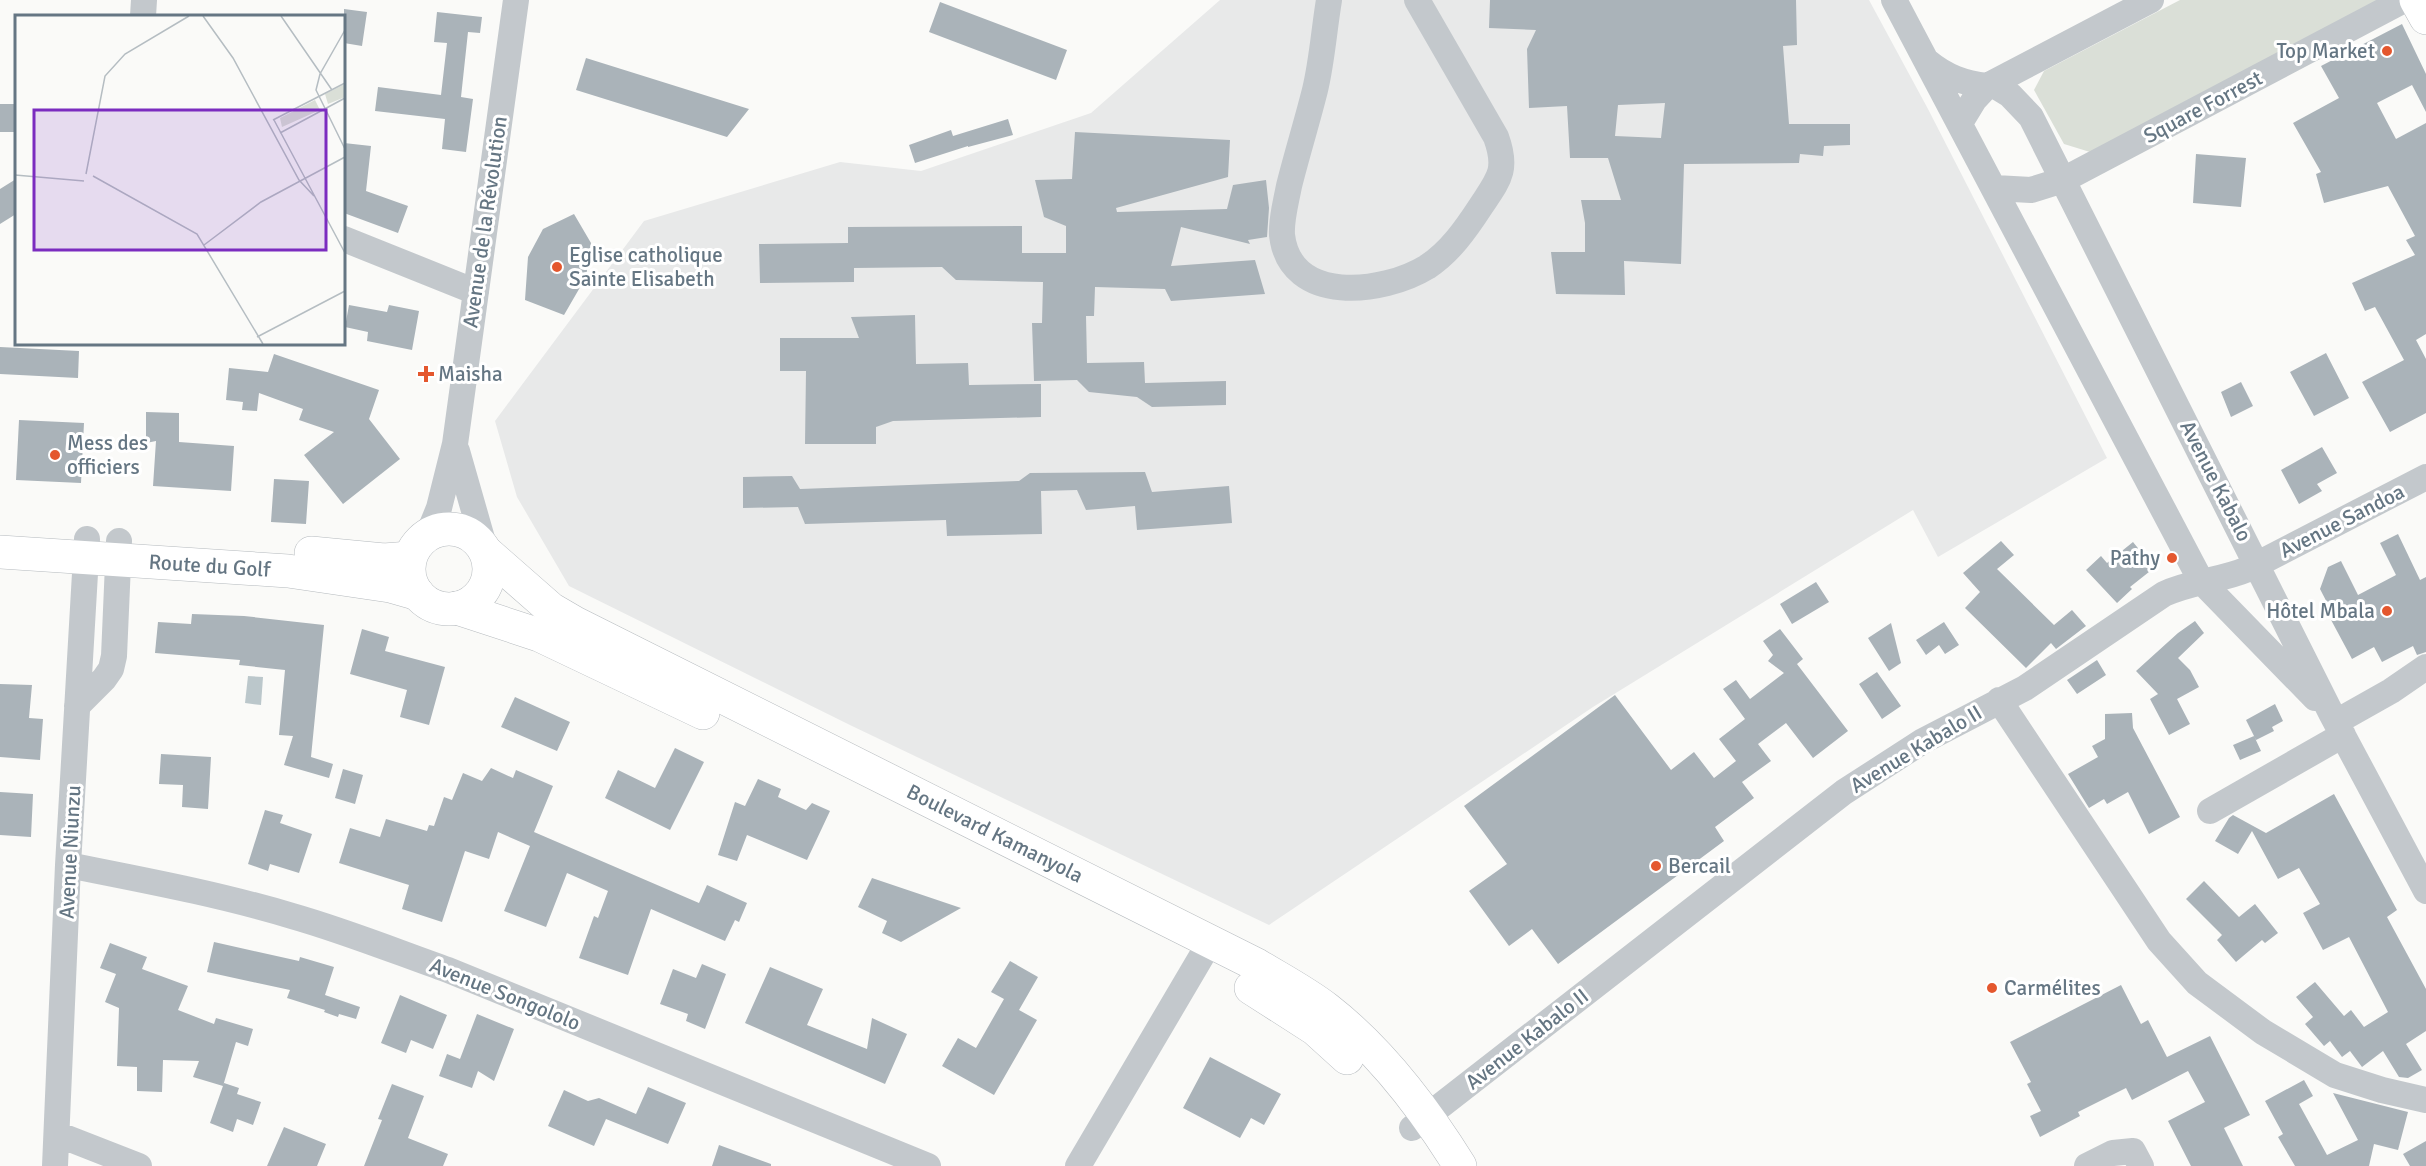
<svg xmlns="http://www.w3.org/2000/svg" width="2426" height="1166" viewBox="0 0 2426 1166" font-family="Signika,sans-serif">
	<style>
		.built { fill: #e8e9e9 }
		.green { fill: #dadfd7 }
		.water { fill: #bbc7cb }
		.building { fill: #aab3b9; fill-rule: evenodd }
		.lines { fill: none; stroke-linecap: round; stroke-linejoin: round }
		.major-casing { stroke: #b5babe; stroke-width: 34 }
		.minor { stroke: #c3c8cc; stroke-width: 26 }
		.major { stroke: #fff; stroke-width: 33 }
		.poi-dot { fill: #e4572e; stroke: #fff; stroke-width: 2 }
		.labels { text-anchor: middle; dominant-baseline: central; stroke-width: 6; stroke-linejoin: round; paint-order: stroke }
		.poi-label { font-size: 21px; fill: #657683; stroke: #fff; text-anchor: start }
		.street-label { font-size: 21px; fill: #657683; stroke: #fff }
		.inset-road { fill: none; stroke: #b5bdc2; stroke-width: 1.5 }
		.view { fill: #7b2cbf; fill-opacity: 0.15; stroke: #7b2cbf; stroke-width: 3 }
		.inset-edge { fill: none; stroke: #657683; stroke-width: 3 }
	</style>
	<rect width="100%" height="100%" fill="#fafaf8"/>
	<path class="built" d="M1220,0H1869L1928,109L2107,458L1938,557L1913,510L1593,707L1269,925L852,726L569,586L517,497L495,421L644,221L840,162L921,171L1091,113Z"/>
	<path class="green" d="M2180,0H2382L2090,152L2064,144L2034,90L2044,71Z"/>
	<path class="water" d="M248,676L263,677L261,705L245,703Z"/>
	<path class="building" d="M1490,0H1796L1797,45L1783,46L1789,124H1850V145L1824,146L1823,156L1800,154L1799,163L1684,164L1681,264L1624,261L1625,295L1556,294L1551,252H1585V223L1581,200H1621L1608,158H1570L1567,106L1529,108L1527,49L1536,30L1489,28ZM1665,103L1661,138L1615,136L1618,105Z
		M940,2L1067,50L1056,80L929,32Z
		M344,9L367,12L362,46L344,43Z
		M437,12L482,17L480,33L468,32L461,97L473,99L466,152L442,149L445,119L375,111L378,87L441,95L447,43L434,42Z
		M2402,24L2426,74V112L2412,85L2377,103L2396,139L2426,123V334L2416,340L2426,359V413L2390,432L2362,382L2404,360L2375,307L2365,311L2352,283L2415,255L2406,240L2415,236L2388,186L2324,203L2316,174L2321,172L2293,123L2339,98L2321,66Z
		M586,58L749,109L727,137L576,90Z
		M0,104H16V132H0Z
		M1008,119L1013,135L968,147V146L915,163L909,145L951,130L953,136Z
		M1075,132L1230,140L1228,177L1116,208L1117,212L1227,209L1233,185L1266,180L1269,208L1267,237L1248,240L1250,244L1181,227L1171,266L1255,260L1265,294L1171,301L1165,289L1095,287L1094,316H1086L1087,363L1144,362L1145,383L1226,381V405L1152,407L1137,397L1089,392L1077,380L1034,381L1032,323H1042L1043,282L956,280L942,267L854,268V282L760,283L759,244L848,243V227L1022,226V253H1066V226L1044,217L1035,180L1072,179Z
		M344,143L371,146L366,191L408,206L398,233L344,213Z
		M2196,154L2246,158L2241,207L2193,203Z
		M16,179V214L0,224V189Z
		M574,214L591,243L586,277L564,315L525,300L528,257L543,229Z
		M349,305L387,312L389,305L419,311L412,350L367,341L368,332L345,327Z
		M915,315L916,364L968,363L969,385L1041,384V417L893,421L876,427V444H805L806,371H780V338H859L851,317Z
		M0,347L79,351L78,378L0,374Z
		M2326,353L2349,398L2314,416L2290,372Z
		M274,354L379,390L369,419L400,459L343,504L304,455L334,432L299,420L303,409L259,393L257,411L242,410L243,402L226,400L229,368L268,372Z
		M2241,382L2253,406L2231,417L2221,392Z
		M146,412L179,413V442L234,446L231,491L153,486L156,441L146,443Z
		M19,420L84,423L81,483L16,480Z
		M2322,447L2337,473L2317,484L2322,491L2299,504L2281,470Z
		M1145,472L1152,492L1229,486L1232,523L1137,530L1135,506L1086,510L1077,490L1041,491L1042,534L947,536L946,520L805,524L798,507L743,508V477L792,476L800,489L1019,481L1030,473Z
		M274,479L309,481L306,524L271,522Z
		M2398,534L2420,580L2426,577V652L2417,655L2413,646L2382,662L2374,647L2352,659L2330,618L2334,616L2320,589L2328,567L2341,561L2358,595L2396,575L2380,543Z
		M2001,541L2014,555L1997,569L2054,625L2072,610L2086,626L2056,649L2051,643L2026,668L1965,608L1980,592L1963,573Z
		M2133,542L2154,568L2130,587L2132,589L2117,603L2086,570L2101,556L2107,563Z
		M1816,582L1829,602L1792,624L1780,604Z
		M192,614L244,616L324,625L311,757L333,764L329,778L284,765L293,736L279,735L285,670L239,665L240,660L155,653L158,622L191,624Z
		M2195,621L2204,633L2178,658L2190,670L2199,687L2177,699L2190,724L2169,735L2150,699L2158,694L2136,671L2178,633Z
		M1944,622L1959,645L1945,654L1939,645L1926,655L1916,640Z
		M1891,623L1901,663L1889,671L1868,638Z
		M362,629L389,637L385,651L445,667L429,725L400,717L407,690L350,674Z
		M1780,629L1803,659L1797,664L1848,731L1813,758L1786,723L1758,744L1771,761L1742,782L1754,798L1715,827L1724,841L1558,964L1532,929L1509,946L1469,891L1507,864L1464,806L1615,695L1671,770L1694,752L1714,778L1736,761L1719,739L1745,719L1723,689L1736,680L1750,699L1784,673L1768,661L1773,655L1763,641Z
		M2097,660L2106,675L2077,694L2067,680Z
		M1877,672L1901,706L1882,719L1859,684Z
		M0,684L32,685L29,718L43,719L40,760L0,757Z
		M515,697L570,722L557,751L501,727Z
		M2275,704L2283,721L2272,727L2274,731L2256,740L2246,720Z
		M2132,713L2133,728L2180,817L2149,834L2128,792L2107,804L2104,799L2089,808L2068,774L2098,757L2092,746L2105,739V714Z
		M2254,736L2261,751L2240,760L2233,745Z
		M675,748L704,762L670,830L605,798L618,770L655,788Z
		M161,754L211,757L208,809L182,807L183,785L159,784Z
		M491,768L513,778L516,770L553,786L534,832L699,903L707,885L747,903L739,922L735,920L725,941L651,909L628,975L579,958L594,916L598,918L608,891L567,873L546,927L504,911L530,846L498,832L489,859L465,851L442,922L402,909L409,885L339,863L350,828L380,837L386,819L427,831L429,825L434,826L444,797L452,800L463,773L482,781Z
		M343,769L363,775L355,804L335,798Z
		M758,779L781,789L778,797L806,810L812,803L830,811L807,860L747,835L737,861L718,855L735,802L745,806Z
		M0,792L33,794L31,837L0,835Z
		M2334,794L2397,910L2387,917L2426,989V1031L2406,1044L2422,1070L2408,1078L2399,1077L2383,1051L2362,1067L2350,1051L2342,1057L2330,1041L2324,1046L2305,1024L2313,1017L2296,997L2315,982L2344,1016L2351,1010L2364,1027L2388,1012L2349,937L2323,950L2303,913L2320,904L2299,868L2278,879L2252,831L2238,854L2215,841L2229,818L2233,815L2266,833Z
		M265,810L283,815L280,823L312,834L299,873L270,864L268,871L248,864Z
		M872,878L961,908L901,942L882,933L887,921L858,907Z
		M2204,881L2239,917L2255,904L2278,933L2265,943L2262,940L2236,962L2217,940L2222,935L2186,899Z
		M214,942L299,961L300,957L334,967L325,995L360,1007L356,1019L339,1014L338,1017L324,1012L325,1010L287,998L290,990L207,972Z
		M110,943L147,957L142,969L188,986L178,1010L214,1024L216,1018L253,1029L248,1046L236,1042L223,1086L193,1077L199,1061L163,1060L162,1092L137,1091V1067L117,1066L119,1008L105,1002L116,974L100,968Z
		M1010,961L1038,977L1019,1010L1037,1020L994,1095L942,1066L958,1038L976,1048L1004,999L991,992Z
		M702,964L726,974L705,1029L686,1021L688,1014L660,1004L673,969L696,978Z
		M770,967L823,989L807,1025L867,1049L872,1018L907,1034L885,1084L745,1023Z
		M2121,985L2141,1024L2148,1020L2167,1057L2210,1036L2250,1115L2224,1128L2243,1166H2191L2168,1121L2205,1102L2188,1071L2132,1100L2126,1088L2078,1112L2080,1116L2040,1137L2030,1116L2041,1111L2027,1084L2031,1082L2010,1042Z
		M400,995L447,1015L433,1049L411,1040L406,1053L381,1043Z
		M477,1014L514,1029L494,1081L478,1071L472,1088L439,1076L447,1054L460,1059Z
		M1210,1057L1281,1094L1264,1125L1251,1118L1240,1138L1183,1108Z
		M2304,1080L2313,1096L2299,1104L2327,1155L2358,1140L2333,1093L2408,1112L2398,1150L2374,1144L2369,1166H2295L2278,1137L2283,1134L2265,1101Z
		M224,1083L239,1088L237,1094L261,1102L253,1125L237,1119L233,1132L210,1123Z
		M392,1084L424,1096L408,1138L448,1154L443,1166H364L382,1120L378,1119Z
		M648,1087L686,1103L668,1144L606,1119L594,1146L548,1126L564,1090L588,1101L599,1098L636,1114Z
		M284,1127L326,1144L317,1166H267Z
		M2426,1141V1166H2410L2403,1154Z
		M719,1145L771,1164V1166H712Z"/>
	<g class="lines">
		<defs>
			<g id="major">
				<path d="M2416,0L2426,18"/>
				<circle cx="449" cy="569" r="40"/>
				<path id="s1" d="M0,552L288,571L390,586L418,594"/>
				<path id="s2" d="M486,552L551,609L575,623L1257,965C1280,979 1305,992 1327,1009C1381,1051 1424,1108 1460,1166"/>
				<path d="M311,553L384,560L410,558"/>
				<path d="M457,608L539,635L703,713"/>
				<path d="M1251,988L1315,1029L1347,1058"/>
			</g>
		</defs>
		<use href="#major" class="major-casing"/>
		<path class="minor" d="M1329,0C1324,30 1322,61 1315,90C1307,122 1297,154 1289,186C1286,202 1281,219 1282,235C1290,305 1383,294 1427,267C1450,252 1466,229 1481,206C1499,179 1508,170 1496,137L1417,0
			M1894,0L2201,581L2315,698
			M143,16L144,0
			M1928,62C1946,77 1964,83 1987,86
			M1992,84L2010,95L2031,117L2332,715L2426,891
			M1960,123L1974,100L1987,86L2151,0
			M1995,188L2031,190L2063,180L2404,0
			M344,239L476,292
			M457,451L485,549
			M428,535L439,508L455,444L516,0
			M1999,700L2159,941L2197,983L2263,1032L2335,1075L2382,1090L2426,1100
			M77,706L104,679L111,669L114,656L119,541
			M2336,722L2391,691L2426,667
			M2210,811L2343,735
			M68,865C143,880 219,894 292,916C345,931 397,952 448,970L928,1166
			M1412,1128L1844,792L1923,741L2025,688L2164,594C2192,581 2220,581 2248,569L2426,477
			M57,1134L139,1166
			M55,1166L68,865L87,539
			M1078,1166L1210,942
			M2087,1166L2113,1153L2133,1151L2141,1166"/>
		<use href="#major" class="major"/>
	</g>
	<g class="poi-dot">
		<circle cx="2387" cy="51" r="6"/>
		<circle cx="557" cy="267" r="6"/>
		<path d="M423 365h6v6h6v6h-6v6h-6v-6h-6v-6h6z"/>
		<circle cx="55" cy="455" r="6"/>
		<circle cx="2172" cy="558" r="6"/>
		<circle cx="2387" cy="611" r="6"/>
		<circle cx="1656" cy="866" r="6"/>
		<circle cx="1992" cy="988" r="6"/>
	</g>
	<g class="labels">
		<g class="poi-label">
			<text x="2375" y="51" text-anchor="end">Top Market</text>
			<text x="569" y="255">Eglise catholique<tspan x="569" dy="24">Sainte Elisabeth</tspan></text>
			<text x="438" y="374">Maisha</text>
			<text x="67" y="443">Mess des<tspan x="67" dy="24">officiers</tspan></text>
			<text x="2160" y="558" text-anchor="end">Pathy</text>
			<text x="2375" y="611" text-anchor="end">Hôtel Mbala</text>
			<text x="1668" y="866">Bercail</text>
			<text x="2004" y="988">Carmélites</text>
		</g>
		<g class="street-label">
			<text transform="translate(2203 107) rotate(-28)">Square Forrest</text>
			<text transform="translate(485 222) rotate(-82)">Avenue de la Révolution</text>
			<text transform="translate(2216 481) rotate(63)">Avenue Kabalo</text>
			<text transform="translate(2342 521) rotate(-27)">Avenue Sandoa</text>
			<text stroke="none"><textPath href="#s1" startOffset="210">Route du Golf</textPath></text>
			<text transform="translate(1916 749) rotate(-31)">Avenue Kabalo II</text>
			<text stroke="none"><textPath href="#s2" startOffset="584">Boulevard Kamanyola</textPath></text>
			<text transform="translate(70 852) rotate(-87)">Avenue Niunzu</text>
			<text transform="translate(505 994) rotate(22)">Avenue Songololo</text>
			<text transform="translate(1527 1039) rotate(-38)">Avenue Kabalo II</text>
		</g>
	</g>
	<g transform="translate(15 15)">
		<rect width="330" height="330" fill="#fafaf8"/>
		<path d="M330,69V82L313,89L310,79ZM300,85L305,95L267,112L265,103Z" fill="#dadfd7"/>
		<path class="inset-road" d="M188,1L218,43L284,165L299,181M266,1L317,75M330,15L305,59L301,75L330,134M258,105L330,68M259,105L330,238M265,118L330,83M71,159L90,61L110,39L174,1M0,160L69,166M78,161L182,219L248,329M189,230L246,187L330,142M242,322L330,276"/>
		<path class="view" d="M19,95H311V235H19Z"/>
		<rect width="330" height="330" class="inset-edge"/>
	</g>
</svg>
